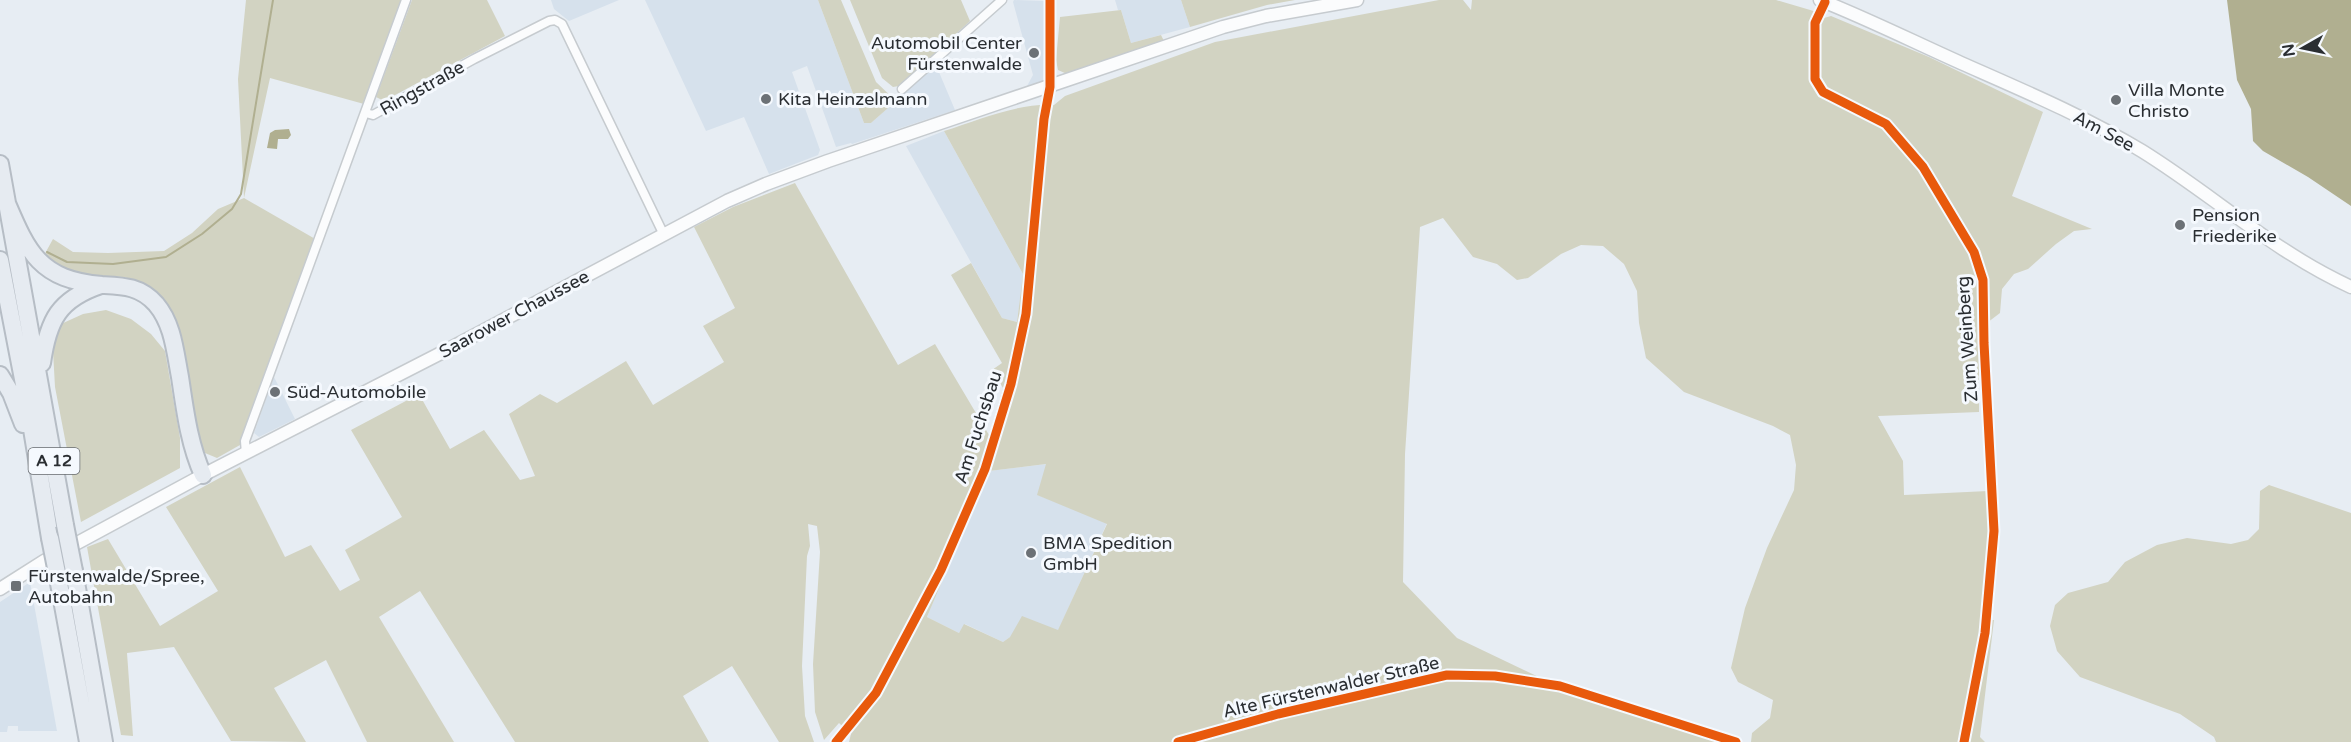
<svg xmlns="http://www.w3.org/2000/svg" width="2351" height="742" viewBox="0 0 2351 742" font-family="'Varela Round',sans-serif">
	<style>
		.built { fill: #d6e1ec }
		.green { fill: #d2d3c2; fill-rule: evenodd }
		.water { fill: #b0af90 }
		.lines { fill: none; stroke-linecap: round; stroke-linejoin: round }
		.stream { stroke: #b0af90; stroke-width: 2 }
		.minor-casing { stroke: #c6cbcf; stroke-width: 11 }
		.secondary-casing { stroke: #c6cbcf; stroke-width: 15 }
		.motorway-casing { stroke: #b6bdc5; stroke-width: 20 }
		.minor { stroke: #fbfcfd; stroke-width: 8 }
		.secondary { stroke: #fbfcfd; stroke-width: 12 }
		.motorway { stroke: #e6ebf1; stroke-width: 16 }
		.motorway-bridge-casing { stroke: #b6bdc5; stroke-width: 20; stroke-linecap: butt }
		.motorway-bridge { stroke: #e6ebf1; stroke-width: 16 }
		.cycleway-casing { stroke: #f5f9fe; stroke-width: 13 }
		.cycleway { stroke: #e8590c; stroke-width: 9 }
		.poi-dot { fill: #6c7176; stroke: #f5f9fe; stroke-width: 2 }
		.labels { text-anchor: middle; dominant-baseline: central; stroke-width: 6; stroke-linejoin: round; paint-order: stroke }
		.shield { fill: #f5f9fe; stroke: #676b6f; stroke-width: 1.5 }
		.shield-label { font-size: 16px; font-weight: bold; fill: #2a2e32 }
		.poi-label { font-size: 18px; fill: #2a2e32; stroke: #f5f9fe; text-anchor: start }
		.street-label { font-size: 18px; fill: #2a2e32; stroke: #f5f9fe }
	</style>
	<rect width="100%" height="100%" fill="#e7edf3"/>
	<path class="built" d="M551,0H619L569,21L554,9Z
		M645,0H818L864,123H871L936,65L955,110L852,144L851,143L836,147L807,66L792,72L820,150L818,155L769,174L744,117L706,131Z
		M1014,0L1045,1L1043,81L1027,86L1033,75L1013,2Z
		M1115,0H1181L1190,27L1131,43L1121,10H1118Z
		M944,131L1023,274L1017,322L1002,318L906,146Z
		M274,377L295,419L259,437L254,433Z
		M1047,464L1038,495L1107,523L1058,631L1010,637L1003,642L965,624L959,633L927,617L989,471Z
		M30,582L57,731H18V726H8L7,732H0V602Z"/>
	<path class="green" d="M246,0H401L364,104L270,78L244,198L317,240L240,445L217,458L205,453L197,437L154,291C122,270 116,279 82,275C69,274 54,264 42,259L53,239L73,252L108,253L164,251L192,233L218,209L244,198L238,79Z
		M412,0H487L505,36L384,101L376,97Z
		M818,0H841L876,82L896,101L871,123H864Z
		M850,0H961L970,21L899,86L893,87L882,78Z
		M1181,0H1295L1267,5L1190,27Z
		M1439,0H1463L1471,10L1472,0H1776L1817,12V20L1831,16L1929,57L2043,112L2012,196L2092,229L2074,231L2056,244L2028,269L2014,274L2002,289L2000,313L1979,329V412L1878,416L1903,461L1904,495L1988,491L1990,545L1984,620H1994L1980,737L1985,742H1751L1752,733L1770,718L1773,700L1738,682L1731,668L1745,608L1767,548L1794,490L1796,465L1790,435L1773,426L1684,392L1646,358L1639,323L1637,291L1624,264L1603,246L1581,245L1561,254L1528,278L1517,280L1497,264L1473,257L1443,218L1420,227L1405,454L1403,582L1457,638L1566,690L1638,715L1728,742H849L851,734L839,723L824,740L815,712L813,664L820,552L817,526L808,524L810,546L807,556L802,666L805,716L814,742H779L732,666L683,696L709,742H515L420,591L379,617L454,742H367L326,660L274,688L306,742L231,741L174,647L127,653L133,736L121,735L87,547L108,539L160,626L218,591L166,507L240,467L285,557L311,545L340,591L360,580L345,550L402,517L351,430L419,394L450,449L484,430L520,480L535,476L509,414L540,394L557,403L626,361L653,405L724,362L703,326L735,308L694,227L733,207L795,183L898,365L935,344L989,435L1003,388L992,370L1002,363L951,275L971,263L1002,318L1017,322L1023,274L944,131C979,120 1017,103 1054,105L1065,96L1215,42ZM1046,464L1037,495L1107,524L1058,630L1022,616L1010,637L1003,642L964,624L959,633L927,617L989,471Z
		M1121,10L1131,43L1161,35L1164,41L1067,74L1058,70L1056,60L1060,17Z
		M106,310L131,319L151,334L165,351L180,438V468L81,522L55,387L53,351L61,324L83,314Z
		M2269,485L2351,513V742H2216L2214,737L2180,714L2080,677L2057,651L2050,626L2055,605L2068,593L2108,582L2125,562L2157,545L2187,538L2231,544L2248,540L2259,529L2260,491Z"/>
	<path class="water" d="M2227,0H2351V206L2308,177L2263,151L2253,141L2251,109L2237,80Z
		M289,129L291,135L288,139H278L277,149L267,148L270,133L275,130Z"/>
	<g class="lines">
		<path class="stream" d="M47,252L67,262L113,264L166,257L202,234L232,209L241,194L273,0"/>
		<defs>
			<path id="minor" d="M1825,2L1815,23V79L1823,92L1886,124L1923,167L1974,252L1983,280L1984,343L1994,531L1985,633L1964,742
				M902,89L1002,0
				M366,113L373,115L474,59L549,21L555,20L562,24L663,233
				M246,454L245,441L406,0
				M836,742L876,693L941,570L985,469L1011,384L1026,314L1044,119L1050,87V0
				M1178,742L1278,714L1447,675L1495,676L1560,686L1736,742"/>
			<path id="secondary" d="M1820,0C1868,19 1914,42 1961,63C2022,90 2084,116 2142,151C2213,195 2274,252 2351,287
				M0,589L44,561L203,475L445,351L727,201L766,184L828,161L1223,27L1266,16L1357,0"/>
			<path id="motorway" d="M0,164L65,525
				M6,201C28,253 40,280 102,285C123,286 140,286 156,304C173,324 175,351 180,377C185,410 189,444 203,475
				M0,260L28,405L50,538
				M42,363C48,320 59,299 101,285
				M0,375L11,393L23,424
				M74,571L104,742
				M58,578L88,742"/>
		</defs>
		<use href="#minor" class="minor-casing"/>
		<use href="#secondary" class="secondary-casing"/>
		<use href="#motorway" class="motorway-casing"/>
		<use href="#minor" class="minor"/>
		<use href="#secondary" class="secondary"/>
		<use href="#motorway" class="motorway"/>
		<defs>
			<path id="motorway-bridge" d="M65,525L74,571
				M50,538L58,578"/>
		</defs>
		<use href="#motorway-bridge" class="motorway-bridge-casing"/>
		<use href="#motorway-bridge" class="motorway-bridge"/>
		<defs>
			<path id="cycleway" d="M1825,2L1815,23V79L1823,92L1886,124L1923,167L1974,252L1983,280L1984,343L1994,531L1985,633L1964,742
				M836,742L876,693L941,570L985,469L1011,384L1026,314L1044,119L1050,87V0
				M1178,742L1278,714L1447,675L1495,676L1560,686L1736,742"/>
		</defs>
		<use href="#cycleway" class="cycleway-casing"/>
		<use href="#cycleway" class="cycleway"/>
	</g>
	<g class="poi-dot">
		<circle cx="1034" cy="53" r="6"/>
		<circle cx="766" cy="99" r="6"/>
		<circle cx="2116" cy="100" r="6"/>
		<circle cx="2180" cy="225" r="6"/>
		<circle cx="275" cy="392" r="6"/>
		<circle cx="1031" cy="553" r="6"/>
		<rect x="10" y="580" width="12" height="12" rx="3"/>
	</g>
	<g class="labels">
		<rect class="shield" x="28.5" y="448" width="51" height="26" rx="4.5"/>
		<g class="shield-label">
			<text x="54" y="461">A 12</text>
		</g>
		<g class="poi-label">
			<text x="1022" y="43" text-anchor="end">Automobil Center<tspan x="1022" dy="21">Fürstenwalde</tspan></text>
			<text x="2128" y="90">Villa Monte<tspan x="2128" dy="21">Christo</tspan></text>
			<text x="778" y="99">Kita Heinzelmann</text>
			<text x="2192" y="215">Pension<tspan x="2192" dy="21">Friederike</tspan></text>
			<text x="287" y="392">Süd-Automobile</text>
			<text x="1043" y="543">BMA Spedition<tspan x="1043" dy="21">GmbH</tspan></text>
			<text x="28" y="576">Fürstenwalde/Spree,<tspan x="28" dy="21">Autobahn</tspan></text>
		</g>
		<g class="street-label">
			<text transform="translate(422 88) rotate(-29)">Ringstraße</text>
			<text transform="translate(2104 131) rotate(28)">Am See</text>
			<text transform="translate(514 314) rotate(-28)">Saarower Chaussee</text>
			<text transform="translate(1967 339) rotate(-94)">Zum Weinberg</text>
			<text transform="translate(978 427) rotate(-72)">Am Fuchsbau</text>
			<text transform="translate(1331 687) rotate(-13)">Alte Fürstenwalder Straße</text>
		</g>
	</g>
	<g transform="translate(2303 48) rotate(261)" stroke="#f5f9fe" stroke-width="4.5" paint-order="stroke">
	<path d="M0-4.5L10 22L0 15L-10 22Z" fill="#2a2e32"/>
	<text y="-9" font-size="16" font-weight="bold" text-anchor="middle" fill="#2a2e32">N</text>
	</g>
</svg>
